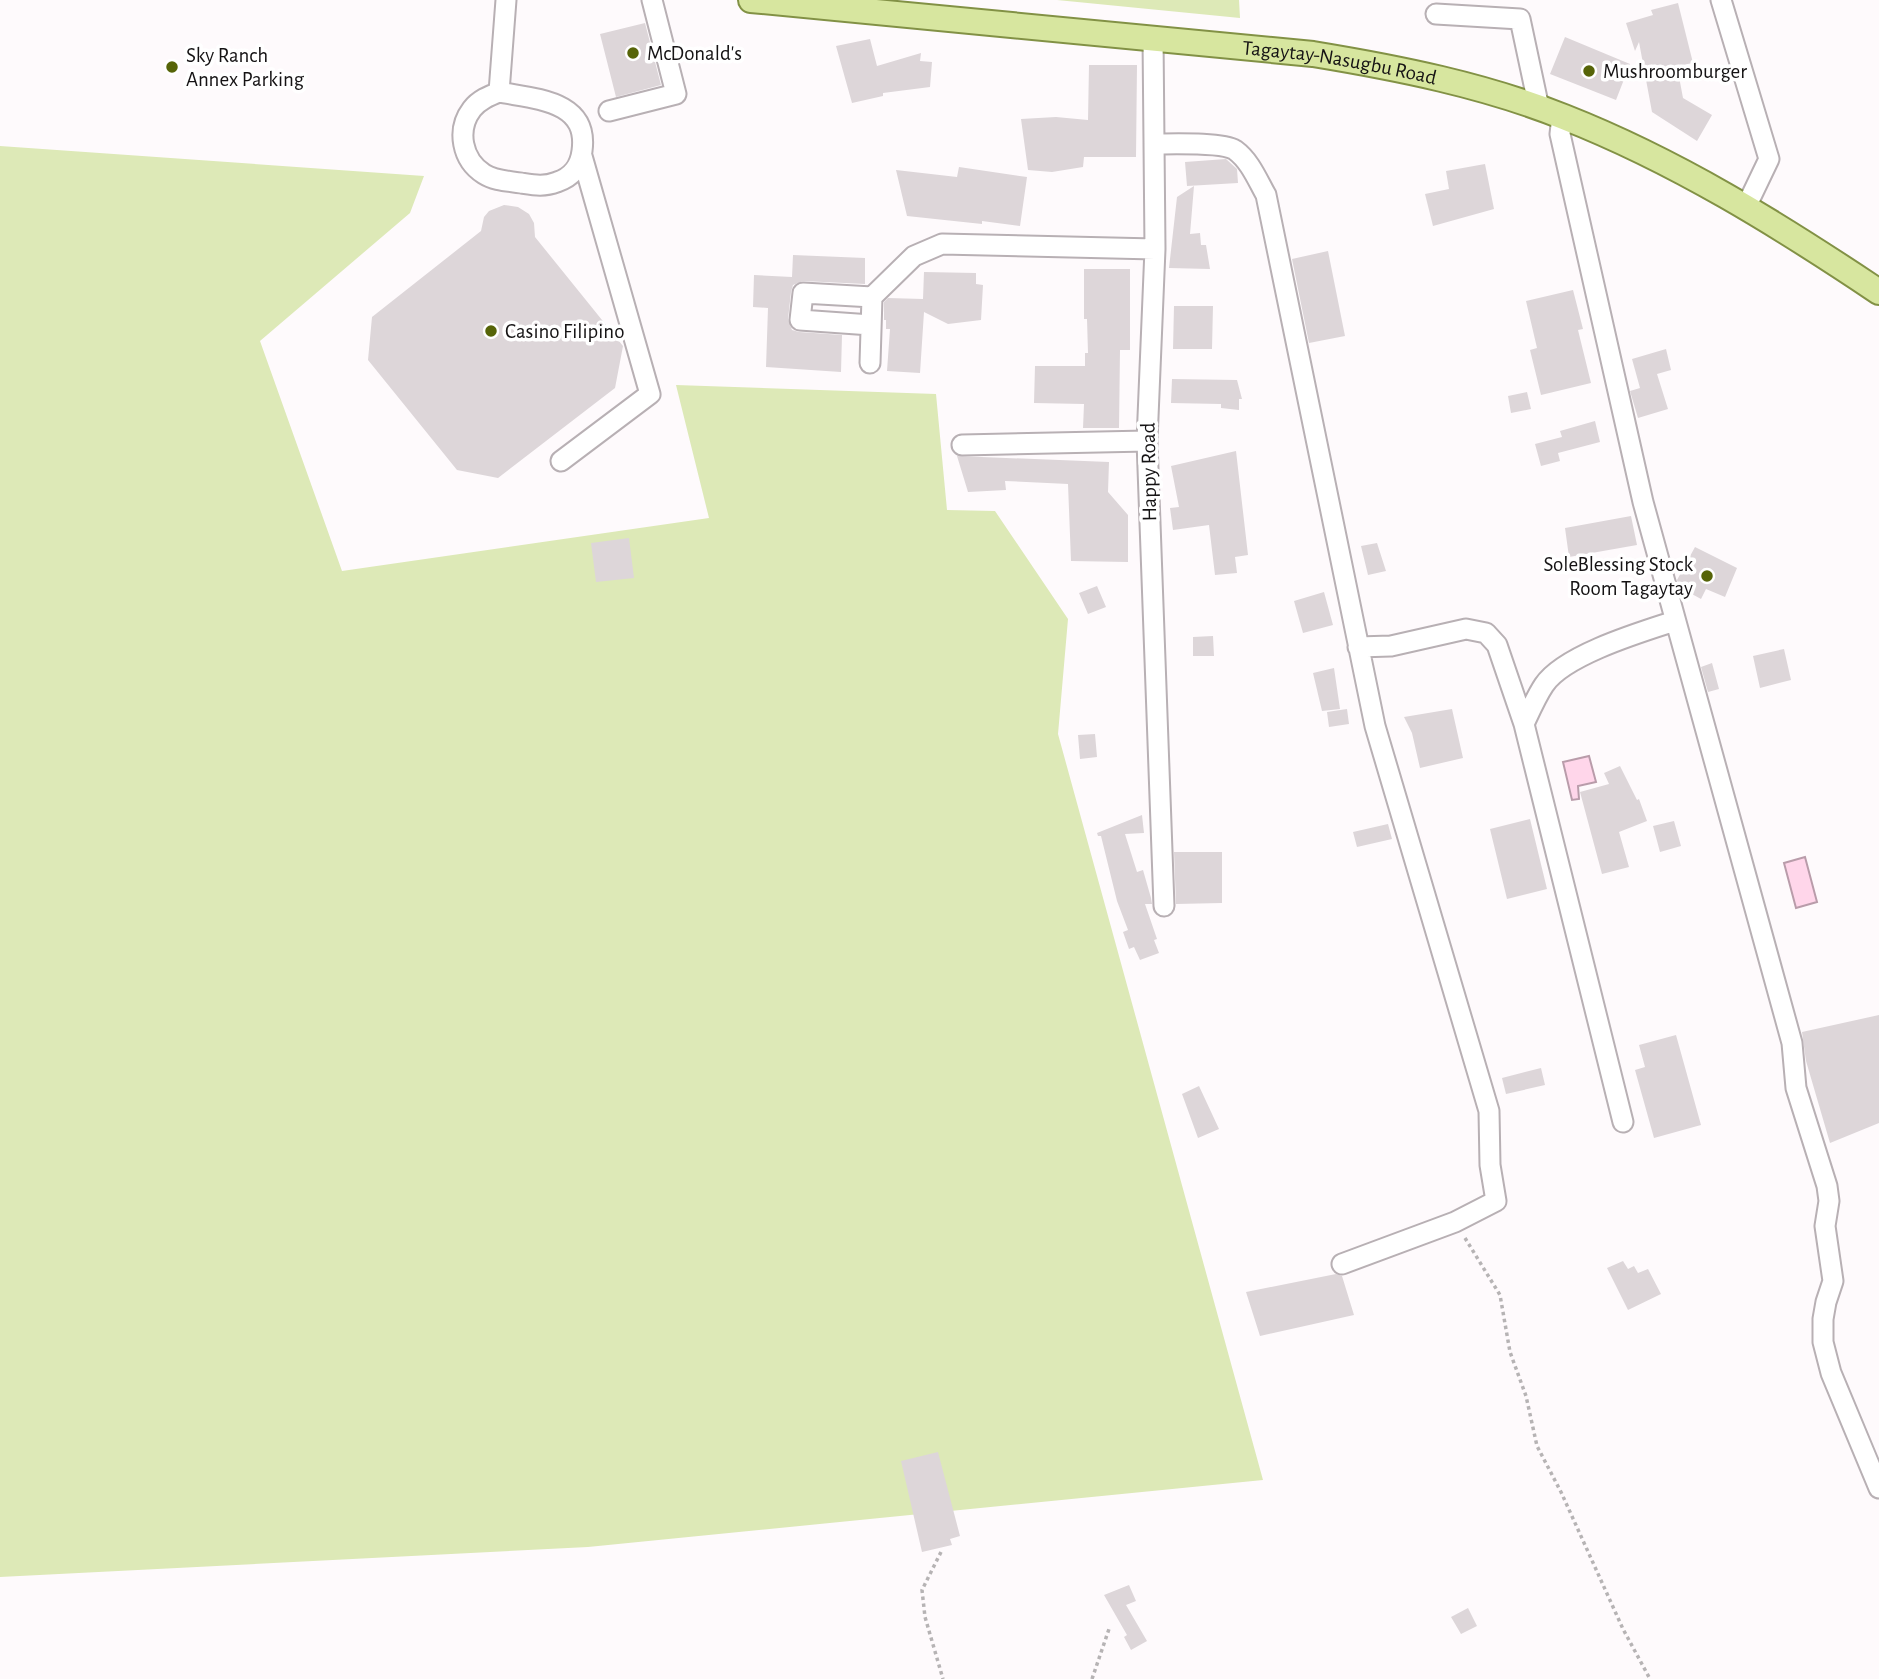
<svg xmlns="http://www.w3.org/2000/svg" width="1879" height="1679" viewBox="0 0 1879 1679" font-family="'Alegreya Sans',sans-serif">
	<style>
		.green { fill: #dde9b7 }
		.water { fill: #ffd6ea; stroke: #b99caa; stroke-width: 2 }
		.building { fill: #ddd6d9 }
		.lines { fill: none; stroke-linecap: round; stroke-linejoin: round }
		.minor-casing { stroke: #b8b0b4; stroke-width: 23 }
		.major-casing { stroke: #829145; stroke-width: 28 }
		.path { stroke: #b6b3b4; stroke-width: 3.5; stroke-dasharray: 3.5 3.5; stroke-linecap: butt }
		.minor { stroke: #fff; stroke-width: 19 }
		.major { stroke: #d7e69f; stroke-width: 24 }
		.poi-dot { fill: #566408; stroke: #fff; stroke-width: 2.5 }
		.labels { text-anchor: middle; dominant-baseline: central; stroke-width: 7; stroke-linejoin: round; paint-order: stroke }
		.poi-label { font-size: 21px; fill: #151314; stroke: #fff; text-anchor: start }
		.street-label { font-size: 21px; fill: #151314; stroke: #fff }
	</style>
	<rect width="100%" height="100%" fill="#fefafc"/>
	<path class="green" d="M1057,0H1239L1240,18Z
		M0,146L424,176L410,213L260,341L342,571L709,518L676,385L936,394L947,510L995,511L1068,619L1058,734L1263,1480L588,1547L0,1577Z"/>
	<path class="water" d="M1589,756L1596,782L1578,786L1579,799L1572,800L1563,762Z
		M1805,857L1817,902L1796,908L1784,863Z"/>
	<path class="building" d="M1678,3L1693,63L1677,66L1683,98L1712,115L1697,141L1652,112L1639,42L1635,51L1626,23L1653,15L1651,10Z
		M645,23L661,85L616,97L600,34Z
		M1565,37L1630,64L1616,100L1550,74Z
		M870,39L877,66L921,53L920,61L932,62L930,87L883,93V96L852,103L836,46Z
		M1089,65H1137L1136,157H1084L1083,167L1052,172L1028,170L1021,119L1056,117L1088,120Z
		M1226,159L1237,169L1238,183L1187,186L1185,162Z
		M1485,164L1494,209L1433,226L1425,194L1449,189L1446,171Z
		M959,167L1027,177L1020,226L982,221V224L907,216L896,170L957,177Z
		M1194,186L1190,234L1200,233L1201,245H1206L1210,269L1169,268L1177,197Z
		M504,205L518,207L529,214L534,223L535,237L623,346L615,388L498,478L457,470L368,360L372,317L481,231L484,217L489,211Z
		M1328,251L1345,336L1309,343L1292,259Z
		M793,255L865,258V284L803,281L793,285L791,292L788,319L792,330L799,332L842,335L841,372L766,367L768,308L753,307L754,275L792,277Z
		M1084,269H1130V350H1120L1119,428H1083L1084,404L1034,403L1035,366H1085V353H1088L1087,319H1084Z
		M924,272L976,273V284L983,285L981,320L948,324L924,312L920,373L887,371L890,329H886V320H884V302L888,298L923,299Z
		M1573,290L1583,329L1578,330L1591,383L1541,395L1530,350L1537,348L1526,301Z
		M1174,306H1213L1212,349H1173Z
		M1666,349L1671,370L1657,374L1668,409L1638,418L1630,391L1640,388L1632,359Z
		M1172,379L1237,380L1242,399H1239V410L1221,408V404L1171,403Z
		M1527,392L1531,409L1511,413L1508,396Z
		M1595,421L1600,442L1558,453L1560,461L1541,466L1535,444L1562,437L1560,431Z
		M1236,451L1248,555L1235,557L1237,573L1215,575L1209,525L1173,530L1170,508L1179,507L1171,466Z
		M957,456L1109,462L1108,492L1128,515V562L1071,561L1068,484L1005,481L1006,490L968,492Z
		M1631,516L1637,545L1569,557L1565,528Z
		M629,538L634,578L596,582L591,543Z
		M1377,543L1386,571L1368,575L1361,546Z
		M1695,547L1737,568L1725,597L1706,589L1701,599L1679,587L1677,580Z
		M1097,586L1106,607L1088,614L1079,593Z
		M1324,592L1333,625L1303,633L1294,601Z
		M1213,636L1214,656H1193V637Z
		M1784,649L1791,680L1760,688L1753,656Z
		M1712,663L1719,689L1708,692L1701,667Z
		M1334,668L1340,709L1322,711L1313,673Z
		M1347,709L1349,724L1329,727L1327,712Z
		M1452,709L1463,758L1420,768L1412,733L1404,717Z
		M1095,734L1097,757L1080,759L1078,735Z
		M1620,766L1637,800L1639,799L1647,821L1619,832L1629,867L1602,874L1580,792L1609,784L1604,773Z
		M1142,815L1144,833L1125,834L1137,872L1143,870L1151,898L1152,904H1145L1157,939L1154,940L1159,953L1140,960L1134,947L1129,949L1123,932L1128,930L1117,901L1101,836H1098L1097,833Z
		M1530,819L1547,889L1507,899L1490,829Z
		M1674,821L1681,846L1660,852L1653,826Z
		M1388,824L1392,839L1357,847L1353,832Z
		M1174,852H1222V903L1176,904Z
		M1879,1015V1123L1830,1143L1806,1061L1802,1032Z
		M1676,1035L1701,1125L1654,1138L1635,1070L1645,1067L1639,1045Z
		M1541,1068L1545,1085L1506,1094L1502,1078Z
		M1199,1086L1219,1129L1198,1138L1182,1094Z
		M1623,1261L1628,1269L1634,1266L1638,1273L1648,1269L1661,1294L1628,1310L1607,1268Z
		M1336,1274L1342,1276L1354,1315L1260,1336L1246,1292Z
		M938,1452L960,1536L950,1539L952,1545L922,1552L901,1461Z
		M1129,1585L1136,1601L1126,1605L1147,1641L1131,1650L1124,1637L1127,1635L1104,1595Z
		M1468,1608L1477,1626L1461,1634L1451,1617Z"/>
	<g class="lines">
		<defs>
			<path id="minor" d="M1721,0L1769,159L1746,207
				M1436,14L1520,19L1539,108
				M1153,37L1155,249L1147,441L1164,906
				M499,92C535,99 589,100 582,151C580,167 572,177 557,182C544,187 534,185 521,183C509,181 495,181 484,174C462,160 456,130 472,109C479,100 489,96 499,92Z
				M499,92L506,0
				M609,111L676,94L652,0
				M1562,116L1560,134L1643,502L1792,1043L1796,1088L1827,1186L1829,1201L1825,1226L1833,1281L1826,1302L1823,1319V1342L1831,1373L1879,1488
				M1154,144C1171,144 1222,142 1235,150C1250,161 1257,179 1266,195L1375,726L1489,1111L1490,1165L1496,1201L1455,1222L1342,1264
				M871,325L800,320L803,293L872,297
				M870,363L872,297L914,256L942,244L1155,249
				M962,445L1147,441
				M561,461L650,394L582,156
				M1358,647L1391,646L1466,629L1486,633L1497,645L1524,724L1623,1122
				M1524,724C1530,711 1536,697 1544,685C1564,655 1641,632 1675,621"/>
			<g id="major">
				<path id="s1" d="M751,0L1313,54C1398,68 1484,85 1564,117C1676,161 1779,225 1879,292"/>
			</g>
		</defs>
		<use href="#minor" class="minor-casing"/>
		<use href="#major" class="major-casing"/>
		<path class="path" d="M1465,1238L1500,1295L1510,1352L1526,1396L1537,1446L1561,1492L1623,1629L1650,1679
			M941,1552L922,1590L925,1617L943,1679
			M1092,1679L1109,1629"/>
		<use href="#minor" class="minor"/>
		<use href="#major" class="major"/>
	</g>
	<g class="poi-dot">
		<circle cx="633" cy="53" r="7"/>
		<circle cx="172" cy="67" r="7"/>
		<circle cx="1589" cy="71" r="7"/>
		<circle cx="491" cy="331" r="7"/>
		<circle cx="1707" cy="576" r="7"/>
	</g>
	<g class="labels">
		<g class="poi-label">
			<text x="647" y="53">McDonald's</text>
			<text x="186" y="55">Sky Ranch<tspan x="186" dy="24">Annex Parking</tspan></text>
			<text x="1603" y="71">Mushroomburger</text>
			<text x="505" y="331">Casino Filipino</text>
			<text x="1693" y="564" text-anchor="end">SoleBlessing Stock<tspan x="1693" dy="24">Room Tagaytay</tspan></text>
		</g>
		<g class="street-label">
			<text stroke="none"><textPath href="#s1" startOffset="592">Tagaytay-Nasugbu Road</textPath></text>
			<text transform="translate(1149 472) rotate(-91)">Happy Road</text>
		</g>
	</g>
</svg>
